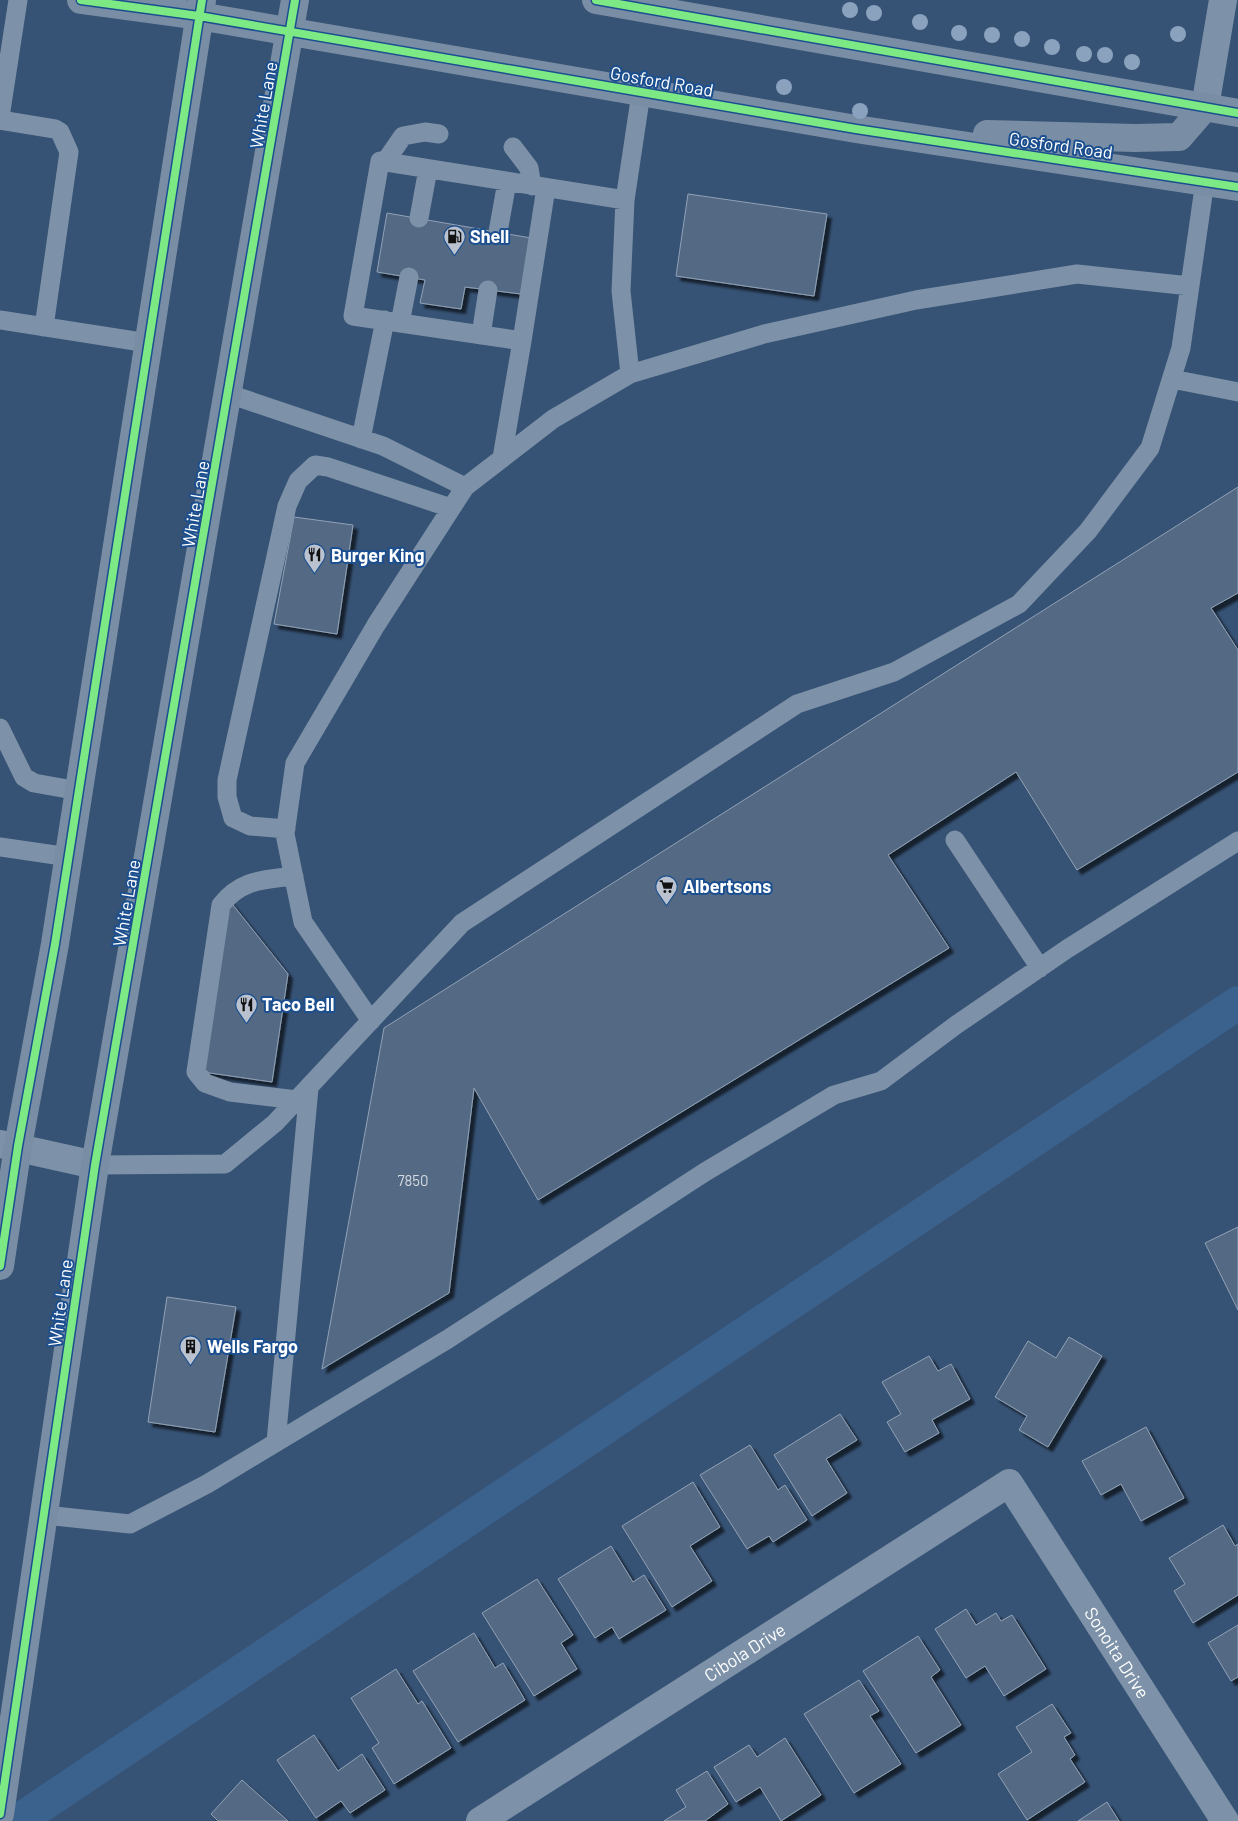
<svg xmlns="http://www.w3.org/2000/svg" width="1238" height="1821" viewBox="0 0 1238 1821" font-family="Barlow,sans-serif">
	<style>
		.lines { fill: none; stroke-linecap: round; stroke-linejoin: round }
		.canal { stroke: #3b618d; stroke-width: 34 }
		.building { fill: #526984; stroke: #92a2b6; filter: url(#shadow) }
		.service { stroke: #7d92a8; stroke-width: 19 }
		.minor { stroke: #7d92a8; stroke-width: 28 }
		.secondary { stroke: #798da4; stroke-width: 28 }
		.cycleway-casing { stroke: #1b4f8f; stroke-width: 11 }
		.cycleway { stroke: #7ce984; stroke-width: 8 }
		.tree { fill: #8aa2be }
		.labels { text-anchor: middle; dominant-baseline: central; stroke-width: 4; stroke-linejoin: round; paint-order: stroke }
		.number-label { font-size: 15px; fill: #d4dae0 }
		.street-label { font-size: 18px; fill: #fff; stroke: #1b4f8f }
		.poi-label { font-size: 18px; font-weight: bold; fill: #fff; stroke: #1b4f8f; text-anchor: start }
	</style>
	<defs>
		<filter id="shadow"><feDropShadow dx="4.5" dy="4.5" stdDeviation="1" flood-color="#0009"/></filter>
	</defs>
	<rect width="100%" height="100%" fill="#365274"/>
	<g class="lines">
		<path class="canal" d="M18,1821L1238,1003"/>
	</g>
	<path class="building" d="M688,194L827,214L814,296L676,276Z
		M387,213L531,238L521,294L465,287L461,309L420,303L425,280L377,272Z
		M1238,487V593L1211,608L1238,650V772L1077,870L1016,772L888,855L949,948L538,1200L474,1088L449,1293L322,1369L384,1028Z
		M294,517L353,525L337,634L274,624Z
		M229,900L288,974L272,1082L203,1072Z
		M1238,1227V1310L1205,1243Z
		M167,1297L236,1307L215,1432L148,1422Z
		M1069,1337L1102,1356L1048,1447L1019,1430L1027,1416L995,1397L1028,1341L1056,1358Z
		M929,1356L938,1371L951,1364L970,1399L932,1420L939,1433L905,1452L887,1422L901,1414L882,1382Z
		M840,1414L857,1440L826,1459L847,1493L812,1516L774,1455Z
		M1146,1427L1184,1498L1141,1521L1121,1484L1101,1495L1082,1461Z
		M750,1445L778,1490L785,1485L807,1520L773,1542L769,1536L747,1549L700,1475Z
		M693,1482L720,1527L690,1546L712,1581L672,1607L622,1526Z
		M1223,1525L1235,1546L1238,1544V1595L1193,1623L1174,1591L1185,1584L1169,1558Z
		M611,1546L633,1582L644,1575L666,1610L619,1639L612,1627L595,1638L558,1579Z
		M537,1579L573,1635L561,1643L577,1669L534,1696L482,1613Z
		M966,1609L976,1625L996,1613L1001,1621L1012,1615L1046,1669L1004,1696L985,1666L966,1678L935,1629Z
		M1238,1625V1677L1231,1681L1208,1643Z
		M474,1633L495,1668L503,1663L525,1700L458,1742L413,1671Z
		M918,1636L940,1670L931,1677L961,1725L916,1753L863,1671Z
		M396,1669L418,1704L422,1701L451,1748L394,1784L372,1748L379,1743L351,1698Z
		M859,1680L879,1711L870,1716L901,1764L854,1793L804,1714Z
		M1052,1704L1071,1733L1064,1737L1075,1755L1070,1759L1085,1782L1027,1820L998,1774L1032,1752L1016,1727Z
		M314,1735L338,1771L362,1754L385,1790L350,1813L341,1801L316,1818L277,1760Z
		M785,1738L821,1795L781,1821L760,1787L736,1802L714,1767L749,1745L757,1757Z
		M707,1771L728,1804L705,1821H664L686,1807L676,1790Z
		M242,1780L288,1821H218L211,1814Z
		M1107,1802L1119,1821H1078Z"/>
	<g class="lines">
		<path class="service" d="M0,117L18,0
			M0,120L55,129L60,132L69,152L44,327
			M513,147L529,168L532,186
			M385,162L403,136L425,132L439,134
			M546,188L522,341L353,316L380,161L625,200
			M419,218L428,169
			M498,232L507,182
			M0,320L148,343
			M400,323L409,277
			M481,335L488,290
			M630,374L621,291L625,200L641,93
			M1172,379L1238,392
			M229,394L383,446L465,487
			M361,439L385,320
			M502,458L522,341
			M0,728L24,777L34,783L79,791
			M286,829L250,826L233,818L227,797V780L287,506L298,481L315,465L328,467L451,508
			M955,840L1040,968
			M0,847L69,857
			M294,876C264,880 241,879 221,905L196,1072L205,1083L230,1092L297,1100
			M371,1021L303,922L285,834L295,763L376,625L465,487L553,419L630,374L764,334L916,300L1077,274L1190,286
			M95,1165L225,1164L275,1123L462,923L797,704L894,672L1019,604L1088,531L1150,448L1181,348L1205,181
			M276,1442L309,1088
			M45,1515L130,1524L207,1484L448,1339L705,1172L834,1095L881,1081L956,1025L1067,949L1238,841"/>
		<g class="minor">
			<path d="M1205,107L1223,0"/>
			<path d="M0,1144L95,1165"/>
			<path id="s1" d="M480,1821L1009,1483L1225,1821"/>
		</g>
		<path class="secondary" d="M81,0L199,16L856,129L1238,187
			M596,0L1238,113
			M987,134L1135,138L1179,137L1205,107
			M0,1266L18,1146L55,944L202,0
			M0,1814L95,1165L295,0"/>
		<defs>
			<path id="cycleway" d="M81,0L199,16L856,129L1238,187
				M596,0L1238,113
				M0,1266L18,1146L55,944L202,0
				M0,1814L95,1165L295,0"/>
		</defs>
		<use href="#cycleway" class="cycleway-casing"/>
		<use href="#cycleway" class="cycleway"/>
	</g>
	<g class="tree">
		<circle cx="850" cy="10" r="8"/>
		<circle cx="874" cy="13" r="8"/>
		<circle cx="920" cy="22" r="8"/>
		<circle cx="959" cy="33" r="8"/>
		<circle cx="1178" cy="34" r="8"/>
		<circle cx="992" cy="35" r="8"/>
		<circle cx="1022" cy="39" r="8"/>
		<circle cx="1052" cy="47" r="8"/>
		<circle cx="1084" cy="54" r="8"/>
		<circle cx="1105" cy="55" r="8"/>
		<circle cx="1132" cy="62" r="8"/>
		<circle cx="784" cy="87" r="8"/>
		<circle cx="860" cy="111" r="8"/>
	</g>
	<defs>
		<symbol id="fuel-pin" viewBox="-11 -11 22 30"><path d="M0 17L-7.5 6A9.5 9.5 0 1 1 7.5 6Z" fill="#b9c2ce" stroke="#1b4f8f"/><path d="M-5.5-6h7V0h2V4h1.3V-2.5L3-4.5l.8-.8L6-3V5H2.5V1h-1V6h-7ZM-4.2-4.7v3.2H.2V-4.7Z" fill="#111"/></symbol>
		<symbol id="restaurant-pin" viewBox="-11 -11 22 30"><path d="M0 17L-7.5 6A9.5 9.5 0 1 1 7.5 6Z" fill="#b9c2ce" stroke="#1b4f8f"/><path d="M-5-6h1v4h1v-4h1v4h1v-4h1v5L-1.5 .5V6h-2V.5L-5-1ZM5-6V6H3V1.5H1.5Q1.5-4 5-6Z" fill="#111"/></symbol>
		<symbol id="supermarket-pin" viewBox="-11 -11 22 30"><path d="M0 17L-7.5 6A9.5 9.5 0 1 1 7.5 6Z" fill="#b9c2ce" stroke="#1b4f8f"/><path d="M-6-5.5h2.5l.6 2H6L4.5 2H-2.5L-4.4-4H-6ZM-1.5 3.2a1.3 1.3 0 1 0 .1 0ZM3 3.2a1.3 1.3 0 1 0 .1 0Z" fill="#111"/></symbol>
		<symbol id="building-pin" viewBox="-11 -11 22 30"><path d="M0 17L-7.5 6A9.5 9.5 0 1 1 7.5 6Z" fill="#b9c2ce" stroke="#1b4f8f"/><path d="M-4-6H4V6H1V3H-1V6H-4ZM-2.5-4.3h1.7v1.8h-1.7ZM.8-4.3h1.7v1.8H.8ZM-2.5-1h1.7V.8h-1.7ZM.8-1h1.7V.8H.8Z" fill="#111"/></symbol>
	</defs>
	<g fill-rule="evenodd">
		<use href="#fuel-pin" x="442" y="224" width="25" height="34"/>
		<use href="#restaurant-pin" x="302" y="542" width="25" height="34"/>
		<use href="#supermarket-pin" x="654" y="874" width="25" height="34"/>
		<use href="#restaurant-pin" x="234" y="992" width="25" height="34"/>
		<use href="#building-pin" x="178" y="1334" width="25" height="34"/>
	</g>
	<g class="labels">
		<g class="number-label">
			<text x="413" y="1180">7850</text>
		</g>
		<g class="street-label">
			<text transform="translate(662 81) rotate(10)">Gosford Road</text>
			<text transform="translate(263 105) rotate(-80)">White Lane</text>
			<text transform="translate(1061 145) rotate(8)">Gosford Road</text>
			<text transform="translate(195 504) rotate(-80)">White Lane</text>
			<text transform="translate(126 903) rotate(-80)">White Lane</text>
			<text transform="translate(60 1303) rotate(-82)">White Lane</text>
			<text stroke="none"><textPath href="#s1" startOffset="314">Cibola Drive</textPath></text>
			<text stroke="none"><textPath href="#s1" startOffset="829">Sonoita Drive</textPath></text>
		</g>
		<g class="poi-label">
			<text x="470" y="236">Shell</text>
			<text x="331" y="555">Burger King</text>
			<text x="683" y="886">Albertsons</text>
			<text x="262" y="1004">Taco Bell</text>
			<text x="207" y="1346">Wells Fargo</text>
		</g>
	</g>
</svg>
